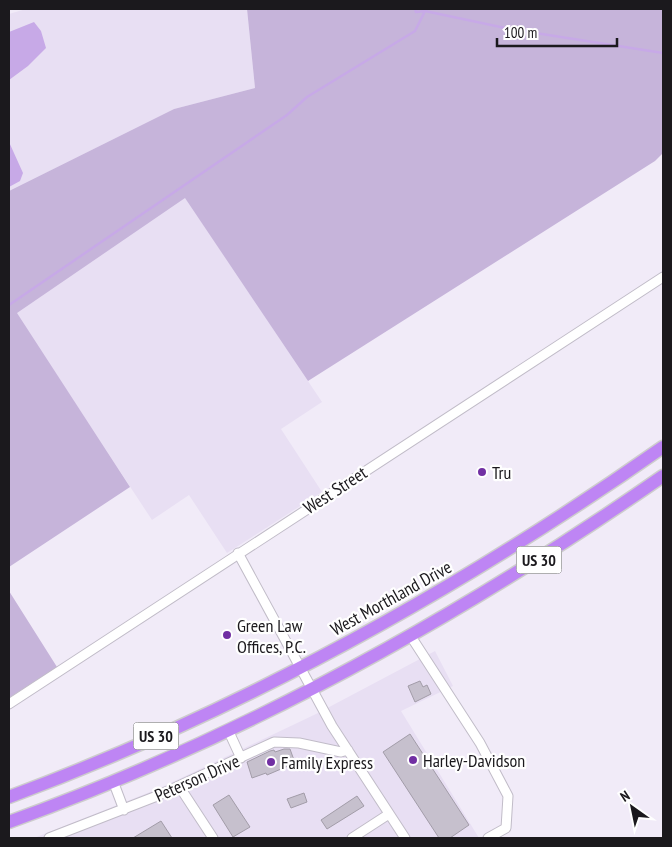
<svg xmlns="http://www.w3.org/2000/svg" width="672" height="847" viewBox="0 0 672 847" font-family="'PT Sans Narrow',sans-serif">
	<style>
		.built { fill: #e8dff3 }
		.green { fill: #c6b4da }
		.water { fill: #c7a9e7 }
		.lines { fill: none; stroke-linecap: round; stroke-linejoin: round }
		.stream { stroke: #c7a9e7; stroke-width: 2.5 }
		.building { fill: #c6c0cd; stroke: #a29ca8 }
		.minor-casing { stroke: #c1bcc8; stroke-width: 11 }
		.highway-casing { stroke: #cdcccd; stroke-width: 15 }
		.minor { stroke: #fff; stroke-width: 9 }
		.highway { stroke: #be85f4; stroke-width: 12 }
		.poi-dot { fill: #712fa3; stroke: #fff; stroke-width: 2 }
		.labels { text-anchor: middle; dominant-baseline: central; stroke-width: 4.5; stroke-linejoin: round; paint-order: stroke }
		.shield { fill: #fff; stroke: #5f5e61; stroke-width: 1 }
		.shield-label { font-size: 16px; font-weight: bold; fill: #1b191d }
		.poi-label { font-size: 18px; fill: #1b191d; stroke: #fff; text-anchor: start }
		.street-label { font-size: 18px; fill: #1b191d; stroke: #fff }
	</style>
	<rect width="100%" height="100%" fill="#f1ebf8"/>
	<path class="built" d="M26,9H247L255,88L174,109L9,191V14Z
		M185,197L322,402L281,429L322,492L227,553L189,495L152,520L16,313Z
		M435,651L453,686L401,711L479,838H34L160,788L316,714Z"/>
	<path class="green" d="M247,9H663V153L655,161L308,381L185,198L17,313L130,487L9,567V191L174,109L255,88Z
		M9,591L57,667L9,698Z"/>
	<path class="water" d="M34,22L41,31L46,48L28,66L9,80V32Z
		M9,142L23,173L20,181L9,187Z"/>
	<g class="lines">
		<path class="stream" d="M415,9L416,12L425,11L510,29L663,53
			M9,305L287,115L307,97L415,31L425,11"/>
	</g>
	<path class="building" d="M420,681L423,687L427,685L431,694L415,702L408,686Z
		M410,734L469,825L450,838H439L383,752Z
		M284,749H290L295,763L267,775L266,773L252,778L247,762L270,751L274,750L275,752Z
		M304,793L307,802L291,808L287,799Z
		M229,795L250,827L233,837L213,805Z
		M357,796L364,806L327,829L321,820Z
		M161,821L172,838H133Z"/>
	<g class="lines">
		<defs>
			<path id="minor" d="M238,553L332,726L405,838
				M410,635L480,743L508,796L506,828L488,838
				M9,704L663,277
				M229,732L241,758
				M113,781L124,810
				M179,786L213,838
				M49,838L157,796L274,742L299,743L341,752L348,750
				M352,838L389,814"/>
			<path id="highway" d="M9,797C241,711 460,589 663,447
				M9,822C242,738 460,617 663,476"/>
		</defs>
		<use href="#minor" class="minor-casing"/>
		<use href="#highway" class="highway-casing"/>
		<use href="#minor" class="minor"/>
		<use href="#highway" class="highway"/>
	</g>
	<g class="poi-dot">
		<circle cx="482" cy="472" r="5"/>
		<circle cx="227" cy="635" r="5"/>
		<circle cx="413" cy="760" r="5"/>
		<circle cx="271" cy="762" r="5"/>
	</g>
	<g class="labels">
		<g class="shield">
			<rect x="516.5" y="546.5" width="45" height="27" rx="4"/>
			<rect x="133.5" y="722.5" width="45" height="27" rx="4"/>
		</g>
		<g class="shield-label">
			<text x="539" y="560">US 30</text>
			<text x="156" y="736">US 30</text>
		</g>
		<g class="poi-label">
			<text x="492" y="472">Tru</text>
			<text x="237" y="625">Green Law<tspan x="237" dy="21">Offices, P.C.</tspan></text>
			<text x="423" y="760">Harley-Davidson</text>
			<text x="281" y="762">Family Express</text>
		</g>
		<g class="street-label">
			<text transform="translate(335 490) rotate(-33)">West Street</text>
			<text transform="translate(391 598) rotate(-29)">West Morthland Drive</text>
			<text transform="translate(197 778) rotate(-24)">Peterson Drive</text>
		</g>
	</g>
	<rect width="672" height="847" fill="none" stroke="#1b191d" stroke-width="20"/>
	<g transform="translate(632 807) rotate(327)" stroke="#ffffff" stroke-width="4" paint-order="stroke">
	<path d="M0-4L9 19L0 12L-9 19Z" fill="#1b191d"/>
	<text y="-8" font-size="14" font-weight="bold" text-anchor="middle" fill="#1b191d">N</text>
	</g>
	<path d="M497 38v8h120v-8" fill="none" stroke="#1b191d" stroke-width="2.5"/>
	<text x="504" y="38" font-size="15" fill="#1b191d" stroke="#ffffff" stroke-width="4" paint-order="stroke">100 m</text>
</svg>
